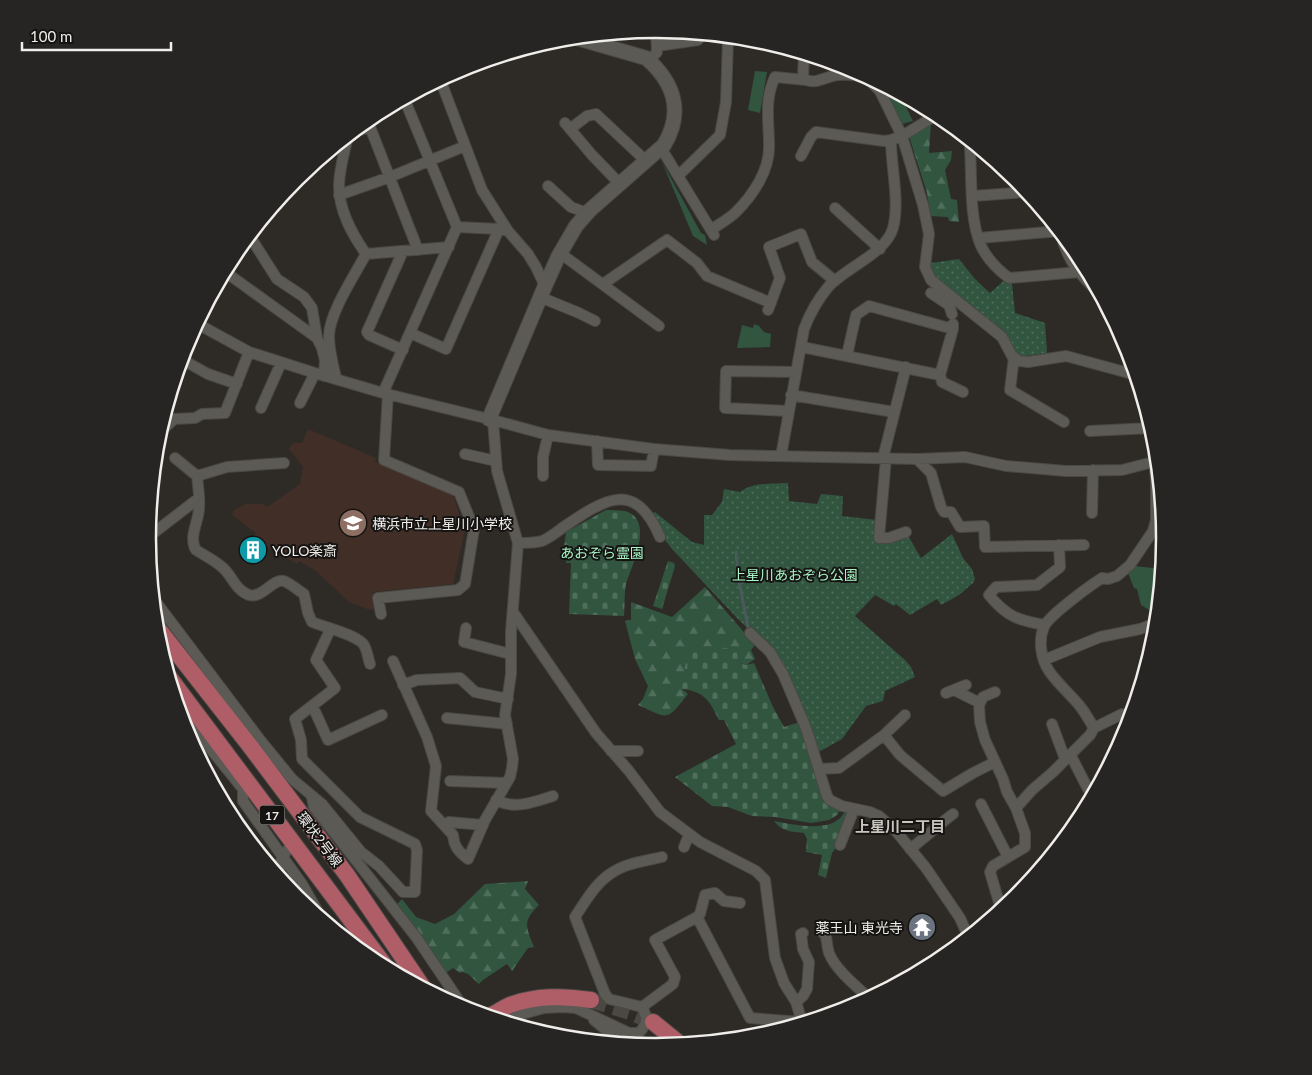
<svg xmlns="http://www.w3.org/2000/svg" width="1312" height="1075" viewBox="0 0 1312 1075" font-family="Lato,'Noto Sans JP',sans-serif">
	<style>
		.education { fill: #412e27 }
		.grass { fill: #31553f }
		.forest { fill: url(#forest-firs) }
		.cemetery { fill: url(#cemetery-stones) }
		.park { fill: url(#park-dots) }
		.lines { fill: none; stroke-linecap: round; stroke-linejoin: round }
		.stream { stroke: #4a595a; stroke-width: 3 }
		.primary-tunnel { stroke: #4b4844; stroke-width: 16; stroke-dasharray: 16 8; stroke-linecap: butt }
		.street-casing { stroke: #4a4844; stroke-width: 12 }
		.secondary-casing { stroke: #4a4844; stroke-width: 16 }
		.primary-casing { stroke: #4a4844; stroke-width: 18 }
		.street { stroke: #5c5a54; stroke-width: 10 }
		.secondary { stroke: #5c5a54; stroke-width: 14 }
		.primary { stroke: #af5e68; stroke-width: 16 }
		.labels { text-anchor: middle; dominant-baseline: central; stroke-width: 4; stroke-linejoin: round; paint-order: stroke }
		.shield { fill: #151412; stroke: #aeadaa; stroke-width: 1 }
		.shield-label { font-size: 12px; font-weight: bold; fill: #efeeeb }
		.poi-label { font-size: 14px; fill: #efeeeb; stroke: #151412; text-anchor: start }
		.park-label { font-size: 14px; fill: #a8f4c5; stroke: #151412 }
		.street-label { font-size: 14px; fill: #efeeeb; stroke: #151412 }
		.neighbourhood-label { font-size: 15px; font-weight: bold; fill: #c8c5bf; stroke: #151412 }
		.rim { fill: none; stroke: #efeeeb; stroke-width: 2.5 }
	</style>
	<defs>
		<pattern id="forest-firs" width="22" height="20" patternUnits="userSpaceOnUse" patternTransform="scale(1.25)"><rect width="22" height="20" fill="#31553f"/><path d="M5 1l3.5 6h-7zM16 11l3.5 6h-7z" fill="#4f6e5b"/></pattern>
		<pattern id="cemetery-stones" width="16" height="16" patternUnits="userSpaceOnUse" patternTransform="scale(1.25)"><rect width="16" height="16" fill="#31553f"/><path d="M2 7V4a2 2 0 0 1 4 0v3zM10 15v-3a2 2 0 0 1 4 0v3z" fill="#4f6e5b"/></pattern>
		<pattern id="park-dots" width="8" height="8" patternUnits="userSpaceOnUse" patternTransform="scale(1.25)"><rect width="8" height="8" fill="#31553f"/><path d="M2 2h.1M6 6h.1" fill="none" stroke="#4f6e5b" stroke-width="1.8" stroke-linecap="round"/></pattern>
	</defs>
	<rect width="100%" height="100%" fill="#2e2b27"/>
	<path class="education" d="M308,429L376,458L375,462L387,467L388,465L453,495L465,530L453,584L373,592L375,610L367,609L349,602L316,571L299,561L297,564L269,548L254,535L256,533L232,515L234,510L246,504H263L267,507L300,484L303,467L289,449L293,443H302Z"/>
	<path class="grass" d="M755,71L767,72L760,113L748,110Z
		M878,82L899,93L913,121L902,124L888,96Z
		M662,162L701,233L705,235L707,245L693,236Z
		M754,324L759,326L764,332L771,334L770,347L737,348L742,325L753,328Z
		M1134,566L1162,569L1158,605L1156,607L1157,618L1154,613L1141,605L1137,589L1134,588L1128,573Z"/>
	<path class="forest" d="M931,122L929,153L952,151L951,160L945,170L951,199L957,200L959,222L949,221L948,217L930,216L927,193L909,136Z
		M705,587L755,645L751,650L755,659L746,665L712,652L682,689L688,694C666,722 669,719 638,705L643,699L648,686L635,659L625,621L631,620V602L672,617Z
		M528,881L525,889L539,905C522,921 526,927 534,947L528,948L512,971L507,964L483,980L479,984L468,974L462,972L460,973L453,968L444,974L396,905L402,899L416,917L435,924L454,914L485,884Z"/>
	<path class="cemetery" d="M606,510C612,510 619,510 625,511C655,519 632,565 626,584C624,594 625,606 624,616L569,614L571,563H566L568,549L564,547L566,532Z
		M668,561L674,563L675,566L662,609L653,606Z
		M716,647L736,649L740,663L746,665L754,663L773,707L784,727L800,722L822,795L841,809L837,815L829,820L811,823L775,817L752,816L728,807L712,806L675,777L736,744L724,720H719C709,700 705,692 682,689L684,670L690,648L712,652Z
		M846,810L851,811L837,846L832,853L826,878L818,875L822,855L806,852L807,839L804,833C792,832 781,831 774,821C791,824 824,832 839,819C842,817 844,812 846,810Z"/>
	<path class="park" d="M959,259L975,279L990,293L1007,278L1012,284L1015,313L1045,323L1047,353L1019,357L1014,354L1006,333L933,276L930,272L931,263Z
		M788,483L789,501L817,504L821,494L843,496L842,516L877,520L875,541L896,538L907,534L921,558L952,534L963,558L972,569L975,579L973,583L959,595L941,605L937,599L910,615L896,604L894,606L875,595L855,616L905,660L911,667L915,677L885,691L883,701L866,706L842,739L815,754L771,651L738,619L672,549L662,536L652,514L655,512L692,542L704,545V515H712L722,502L724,489L740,492C752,482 773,484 788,483Z"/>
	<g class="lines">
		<path class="stream" d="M736,552L738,576L748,627"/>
		<path class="primary-tunnel" d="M591,1000L630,1012L653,1022"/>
		<defs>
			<path id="street" d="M657,46L698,40
				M804,53L803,78C814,86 824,77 837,75C847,74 856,75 865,77
				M649,61L657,52L656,29
				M862,73L880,91L902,136L923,205L929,234L925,267L931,280L1002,337L1012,356L1019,361L1028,362L1066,356L1136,375
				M440,79L482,190L508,231L528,254L536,267L545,286
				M404,98L457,227
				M565,123L592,155L620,184
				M570,129L587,116L596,114L646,161
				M350,133L370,127L418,250
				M978,147L970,148C972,178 969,218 981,246C987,258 998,270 1009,278L1079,272
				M661,148L714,235
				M801,156L811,137L816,132L884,141L891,140
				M679,175L720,135L726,102L728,38
				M548,186L571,207L587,213
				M339,195L390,177L465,146
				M973,196L1027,192
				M835,208L880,249
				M711,230C719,224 729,219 736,212C753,195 770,170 769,145C769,121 764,100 775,77L806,80
				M249,235L277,279L304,297L312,308L317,338L322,348L325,360L324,376
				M979,238L1060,231C1067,261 1079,274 1101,295
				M560,253L659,326
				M366,254L449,247
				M224,271L317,338
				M603,284L667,240L697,263L707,276L771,303
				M931,293L949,305L952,314
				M540,297L579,313L595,321
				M768,310L780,278L769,247L801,234L812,262L835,281
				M196,323L249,352L315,373L383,393L493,420L548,435L654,449L730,455L917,459L965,457L1006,466L1066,471L1122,470L1157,461
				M410,333L446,349L499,229
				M802,347L940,375L953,329V324
				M403,350L369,335L367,332L403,251
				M847,355L856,315L869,306L953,329
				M1014,357L1010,390L1064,422
				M181,359L208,374L237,384
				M940,375L942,382L963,392
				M336,378C333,365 329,350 329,336C329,314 355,274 366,254C352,234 339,211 339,186C339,169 345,151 348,135
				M383,393L457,227L499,229L508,231
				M791,395L894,412
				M300,403L315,373
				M261,408L281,363
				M788,411L725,408L726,371L796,372
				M493,420L497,471L518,543C526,543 535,543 542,541C550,538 558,531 565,526C605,499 635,479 660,537
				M1090,431L1151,428
				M159,433L174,419L195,418L202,414L225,413L249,352
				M597,441L598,465L651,466L654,449
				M465,454L496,461
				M781,456L804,329C810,313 818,299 829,286C847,267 886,253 893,228C900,202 891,167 891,140L902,136L938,114
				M175,458L197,476C198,486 200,497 199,508C199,521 188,537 196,550C204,555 214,560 222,567C232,575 235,590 249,595C262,599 273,578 284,581C291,584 298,590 304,594L308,613L312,622C324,627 358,635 364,645C367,650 368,658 370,664
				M883,458L906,367
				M886,458L879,538H889L906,532
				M917,459L931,473L941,507L944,512H951L960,527L984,526L985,547L1084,545
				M197,476L227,467L284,463
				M543,476V457L548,435
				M1092,513L1093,470
				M147,538L199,498
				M153,598L261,741
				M513,612L596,733L629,771L660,812L700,842L756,871L765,880L775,958L784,983L796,1002L802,1022
				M381,614L378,598L458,590L465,584L474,529L459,492L384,460L388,394
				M1044,625C1018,620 1007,617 989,595L996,587L1037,585L1060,567L1059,545
				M466,628L464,642L510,654
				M750,633L770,652L783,674L806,728L827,796L830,800L842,806L870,812L879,816L895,830L926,868L960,918L968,936
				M1044,660L1100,637L1140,629L1156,623
				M393,661L427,737L436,766L431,811L453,835C454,847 459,852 468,859L485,820L510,777L512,768L513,759L505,715L511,674V632L518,543
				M403,685L417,680L460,678L475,692L508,699
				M954,690L980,703
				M995,692L983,697L979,705L980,722L985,740L1003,779L1007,792L1016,808
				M946,693L966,685
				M313,707L328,740L382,715
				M179,710L243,789V801L302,884L322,919
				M905,715L884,735L900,755L943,791L973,773L995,762
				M447,718L507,724
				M1052,724L1065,759
				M1094,728C1089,720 1085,712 1079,705C1069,693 1058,684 1049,671C1041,659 1038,640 1044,627C1048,616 1091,585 1102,578L1108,579L1117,576L1130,565L1153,531L1156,520V481L1150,420
				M250,746L261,741L292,779L322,804L361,852L379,866L403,892H415L417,850L415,844L360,817L302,759L301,740L295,719L335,688L316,660L330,630
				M611,751H638
				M1070,754L1088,789
				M819,769L839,768L884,735
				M450,781L506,783
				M312,798L314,807L416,937L464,1008
				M496,800C515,810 534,802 553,796
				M981,804L1008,857
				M449,822L483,825
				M840,845L854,809
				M684,847L689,835
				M910,849C925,838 938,825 953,814
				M278,875L282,857L293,843
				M1001,909L990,872L993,866L1025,847V833L1016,808L1032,790L1053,772L1090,735L1094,728L1122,714L1130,718
				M697,917L700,914L705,895L715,893L724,901L740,903
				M823,933H825C827,939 827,947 829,953C835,969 856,986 869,998
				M796,1002L803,996L807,989L809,962L803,949L801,934L803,933
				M642,1007L673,984L675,977L655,940L697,917L750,1018L802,1022
				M594,1020L622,1043
				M507,1021L522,1014L544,1008L562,1007L576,1008L629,1033H639C648,1023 648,1018 642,1007L609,999L605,994L575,917C585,902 595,884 610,874C625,863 645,861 662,857"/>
			<path id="secondary" d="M489,419L545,286L558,257L576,226L590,210L664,145C684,112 674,82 646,58L573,37"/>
			<path id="primary" d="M156,626L250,746L347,875L422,986
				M169,677L386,967
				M489,1016C497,1013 503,1008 510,1005C537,995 564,996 591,1000
				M653,1022L680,1044"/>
		</defs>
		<use href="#street" class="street-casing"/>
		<use href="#secondary" class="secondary-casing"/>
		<use href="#primary" class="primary-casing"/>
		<use href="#street" class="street"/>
		<use href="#secondary" class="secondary"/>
		<use href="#primary" class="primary"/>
	</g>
	<defs>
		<symbol id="school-disc" viewBox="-11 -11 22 22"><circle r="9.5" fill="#8d6e63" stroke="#151412"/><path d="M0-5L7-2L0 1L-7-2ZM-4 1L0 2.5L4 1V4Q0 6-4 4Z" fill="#fff"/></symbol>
		<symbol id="building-disc" viewBox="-11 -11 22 22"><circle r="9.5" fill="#0f9aa8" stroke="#151412"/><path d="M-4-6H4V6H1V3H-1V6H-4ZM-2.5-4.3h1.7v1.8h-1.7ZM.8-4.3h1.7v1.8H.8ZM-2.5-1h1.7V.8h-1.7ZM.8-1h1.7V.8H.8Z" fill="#fff"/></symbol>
		<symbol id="temple-disc" viewBox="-11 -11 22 22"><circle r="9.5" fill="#6b7280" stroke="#151412"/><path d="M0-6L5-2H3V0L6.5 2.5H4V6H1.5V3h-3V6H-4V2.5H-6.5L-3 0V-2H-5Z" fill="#fff"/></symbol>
	</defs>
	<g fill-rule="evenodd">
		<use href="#school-disc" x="337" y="507" width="32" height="32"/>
		<use href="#building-disc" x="237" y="534" width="32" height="32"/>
		<use href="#temple-disc" x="906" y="911" width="32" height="32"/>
	</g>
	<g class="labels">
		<rect class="shield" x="259.5" y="805.5" width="25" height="19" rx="4"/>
		<g class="shield-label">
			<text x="272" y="815">17</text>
		</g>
		<g class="poi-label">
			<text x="372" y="523">横浜市立上星川小学校</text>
			<text x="272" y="550">YOLO楽斎</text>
			<text x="903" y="927" text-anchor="end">薬王山 東光寺</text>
		</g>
		<g class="park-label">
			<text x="602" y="552">あおぞら霊園</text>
			<text x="795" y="574">上星川あおぞら公園</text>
		</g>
		<g class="street-label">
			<text transform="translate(320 839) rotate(53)">環状2号線</text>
		</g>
		<g class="neighbourhood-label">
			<text x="900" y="826">上星川二丁目</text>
		</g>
	</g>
	<path d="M0 0H1312V1075H0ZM156 538a500 500 0 1 1 1000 0a500 500 0 1 1-1000 0Z" fill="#262523" fill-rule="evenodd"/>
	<path class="rim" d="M156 538a500 500 0 1 1 1000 0a500 500 0 1 1-1000 0Z"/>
	<path d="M22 42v8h149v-8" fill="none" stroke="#efeeeb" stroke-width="2.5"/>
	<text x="30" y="42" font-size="15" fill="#efeeeb" stroke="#151412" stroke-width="4" paint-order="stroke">100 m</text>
</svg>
